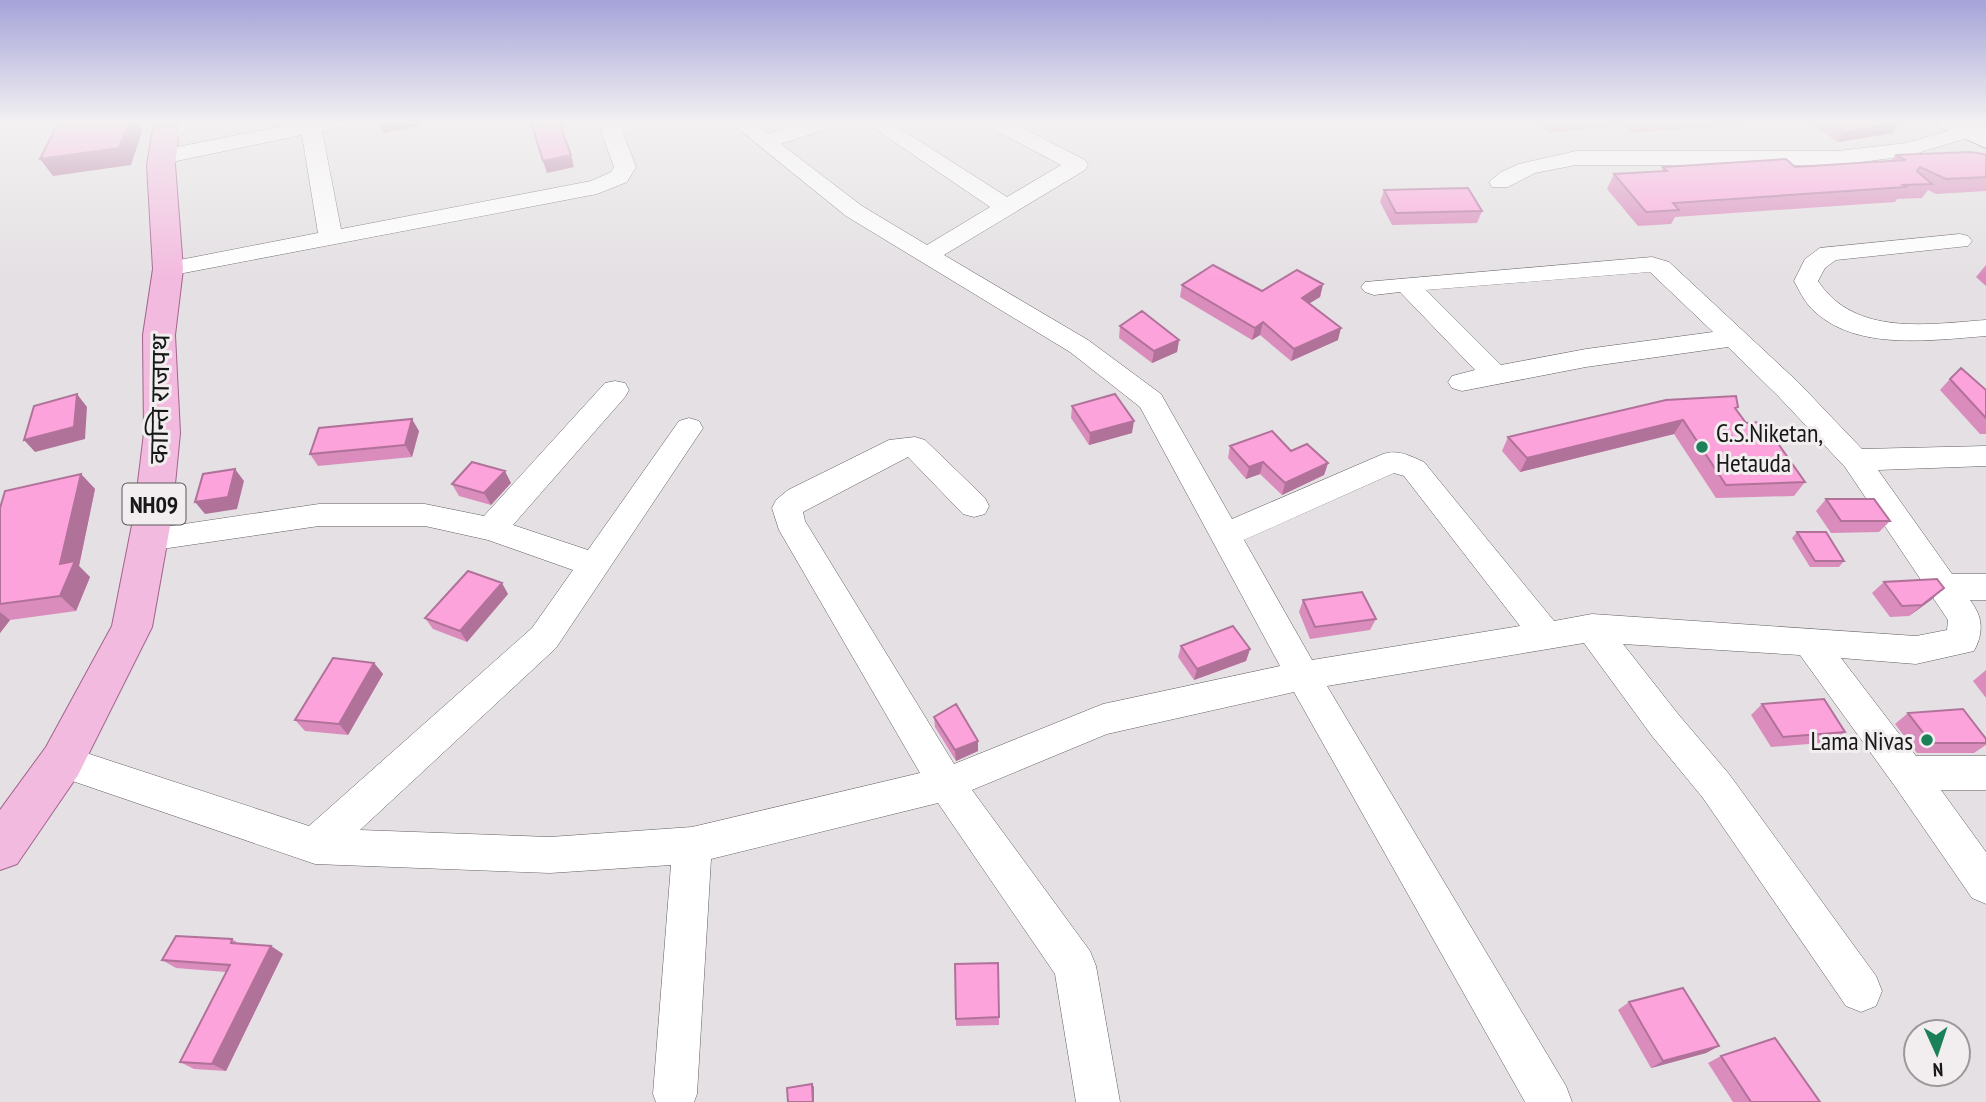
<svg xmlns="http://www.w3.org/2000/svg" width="1986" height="1102" viewBox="0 0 1986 1102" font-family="'PT Sans Narrow','Noto Sans Devanagari',sans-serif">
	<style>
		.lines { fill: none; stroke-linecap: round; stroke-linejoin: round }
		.street-casing { stroke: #625e60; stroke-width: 1 }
		.secondary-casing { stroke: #625e60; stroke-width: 2 }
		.primary-casing { stroke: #a2638b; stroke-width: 2 }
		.street { fill: #fff; fill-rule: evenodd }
		.secondary { fill: #fff; fill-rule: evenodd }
		.primary { fill: #f3badf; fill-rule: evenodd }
		.wall { fill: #da8cbd }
		.shaded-wall { fill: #b1729a }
		.building { fill: #fda3dc; stroke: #b1729a; stroke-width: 2 }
		.poi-dot { fill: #1c8059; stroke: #f2eef0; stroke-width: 2.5 }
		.labels { text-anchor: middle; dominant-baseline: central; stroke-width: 6; stroke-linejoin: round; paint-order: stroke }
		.shield { fill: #f2eef0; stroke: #5a585a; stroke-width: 2 }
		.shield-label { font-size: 24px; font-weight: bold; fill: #191819 }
		.street-label { font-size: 26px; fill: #191819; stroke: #f2eef0 }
		.poi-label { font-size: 26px; fill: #191819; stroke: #f2eef0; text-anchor: start }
	</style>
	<rect width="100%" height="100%" fill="#e4e0e3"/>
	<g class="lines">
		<defs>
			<path id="street" d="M171,122H196L173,141H157L154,136Z
				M303,122H346L343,126L322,131L341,229L591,181L611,172L614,167L601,131L611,122H635L623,133L636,167L627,182L597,194L168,276L159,274L156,269L159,264L318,233L302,135L162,164L154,162L151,157L154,152L162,150Z
				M730,122H754L769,134L805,122H838L835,126L781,144L862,206L927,245L990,207L865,122H890L1007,197L1061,165L987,126L984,122H1011L1085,160L1088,165L1085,170L944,255L1088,340L1161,394L1232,519L1383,454C1398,449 1410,456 1424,462L1554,621L1592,614L1916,636L1947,630L1948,620L1845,467L1778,396L1728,347L1586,367L1462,391L1452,388L1448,382L1452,376L1475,370L1400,292L1374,295L1365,292L1361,287L1365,282L1652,257L1669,262L1798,382L1862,449L1986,446V466L1878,470L1952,574H1986V600H1970C1983,617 1984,632 1974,651L1916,664L1841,658L1916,756H1986V790H1941L1986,852V904L1972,898L1894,785L1800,655L1623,644L1678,714L1729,774L1876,976L1882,991L1876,1006L1861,1012L1846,1006L1703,798L1652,736L1584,643L1327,686L1566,1086L1572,1102H1525L1294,692L1107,734L972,790L1090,951L1096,966L1120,1102H1076L1055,974L938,803L711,859L697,1094L694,1102H656L653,1094L671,865L550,873L315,864L49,773L44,761L49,749L62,745L309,826L532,628L573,570L488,540L425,526H319L148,551L137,547L132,539L137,531L319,504H425L484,516L605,383L615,381L625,383L629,390L625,397L513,525L588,550L679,421L689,418L699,421L703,428L556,648L360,830L550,837L692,827L920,773L779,530L772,508L776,500L788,490L889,440L915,437L925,440L985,498L989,506L985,514L974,517L963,514L908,457L803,512L805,521L954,764L1103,704L1280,666L1140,407L1070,352L846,216ZM1650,272L1713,332L1586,349L1501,365L1426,290ZM1394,473L1404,476L1520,626L1312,660L1244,540Z
				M1986,124V136L1970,137L1908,156L1837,165H1576L1535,173L1508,187H1492L1489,182L1501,172L1519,164L1576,151H1837L1906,143L1968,125Z
				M1960,234L1968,236L1972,241L1968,246L1836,260L1825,268L1818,281C1855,337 1928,324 1986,320V336C1931,340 1855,352 1812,309C1804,301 1799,290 1794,281L1805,259L1820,248Z"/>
			<path id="secondary" d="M1936,122H1970L1986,130V148L1940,127Z"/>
			<path id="primary" d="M154,122H180L175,165L183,269L175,335L180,433L172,515L152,627L78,775L17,864L0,870V810L46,747L112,626L134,515L144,433L143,335L153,269L147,165Z"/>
		</defs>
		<use href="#street" class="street-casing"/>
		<use href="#secondary" class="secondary-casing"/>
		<use href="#primary" class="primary-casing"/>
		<use href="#street" class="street"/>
		<use href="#secondary" class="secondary"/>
		<use href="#primary" class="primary"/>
	</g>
	<path class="wall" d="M1539,122H1760L1632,133L1624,125L1549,133Z
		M1808,122H1897L1892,133L1838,142Z
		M1895,155H1986V191L1936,194L1928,190L1922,198L1897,199L1895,202L1675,217L1671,224L1638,226L1607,189L1614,174L1661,172L1663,167H1795L1891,161Z
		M1384,190L1482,211L1477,223L1392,225L1380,202Z
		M1986,265V286L1976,277Z
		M1323,284L1320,297L1309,303L1338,340L1291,361L1260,335L1252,340L1180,297L1182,285L1262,291Z
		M1120,326L1179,340L1177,352L1152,363L1119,338Z
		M1950,379L1986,390V434H1980L1940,390Z
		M1072,406L1132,433L1089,445L1071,418Z
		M1736,409L1746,423L1805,482L1794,496L1716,498L1674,434L1520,472L1502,451L1508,437Z
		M419,431L412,457L318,466L310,454Z
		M1230,446L1291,451L1328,463L1324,475L1282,495L1260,474L1246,479L1228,458Z
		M81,474L95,489L79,566L90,577L76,611L10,620L0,633V508Z
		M511,483L491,505L459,496L452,484Z
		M1826,499L1890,521L1879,532L1831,533L1816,511Z
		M1797,532L1844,561L1839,567H1810L1792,538Z
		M1884,582L1944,588L1931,600L1909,616L1890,617L1872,593Z
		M508,594L467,642L433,629L425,618Z
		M1303,600L1376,619L1370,630L1310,639L1299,612Z
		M1181,646L1250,649L1246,661L1194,680L1178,657Z
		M374,663L383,674L348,735L305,731L295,720Z
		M1986,670V698L1973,681Z
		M1762,704L1845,732L1833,742L1771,747L1751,715Z
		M1908,713L1986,739V745L1974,753H1917L1895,724Z
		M934,717L978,751L956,761L935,727Z
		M232,939L238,943L271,946L283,954L226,1071L194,1069L180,1062L226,972L176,968L162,960Z
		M998,963L999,1025L956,1026V1019Z
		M1629,1002L1719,1046L1706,1053L1651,1068L1618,1010Z
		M1721,1056L1820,1102H1733L1708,1063Z"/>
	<path class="shaded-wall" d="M129,122H139L143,129L131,165L53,176L40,159Z
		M379,122H419V126L384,133Z
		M1898,124L1892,133L1838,142L1844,132Z
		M571,155L574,167L547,173L543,161Z
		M1323,284L1320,297L1299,310L1302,298Z
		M1263,322L1260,335L1252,340L1255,328Z
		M1341,328L1338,340L1291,361L1294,349Z
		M1179,340L1177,352L1152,363L1154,351Z
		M77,394L87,407L85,439L35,452L24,440Z
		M412,419L419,431L412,457L405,445Z
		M1683,420L1674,434L1520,472L1527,458Z
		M1134,421L1132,433L1089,445L1090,433Z
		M1263,462L1260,474L1246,479L1249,467Z
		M1328,463L1324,475L1282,495L1285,483Z
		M235,469L244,481L237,509L205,514L195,502Z
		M505,471L511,483L491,505L484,493Z
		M81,474L95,489L79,566L90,577L76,611L60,596V564Z
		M502,583L508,594L467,642L460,631Z
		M1944,588L1931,600L1909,616L1922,605Z
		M0,612L10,620L0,633Z
		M1250,649L1246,661L1194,680L1197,669Z
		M374,663L383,674L348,735L339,724Z
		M978,741V751L956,761L955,750Z
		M271,946L283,954L226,1071L212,1064Z
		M1719,1046L1706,1053L1651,1068L1663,1061Z
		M812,1084L814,1087V1102H813Z"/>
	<path class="building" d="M129,122L119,148L40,159L58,123Z
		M531,122H559L571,155L543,161Z
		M1829,122H1897L1898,124L1844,132Z
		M1970,152L1984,154L1986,155V177L1946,179L1920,167L1917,171L1932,184L1903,185L1906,187L1673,203L1679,210L1646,212L1614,174L1667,171L1663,167L1786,159L1795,167L1906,160L1895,155Z
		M1468,188L1482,211L1396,213L1384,190Z
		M1213,265L1262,291L1297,270L1323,284L1302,298L1341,328L1294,349L1263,322L1255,328L1182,285Z
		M1142,311L1179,340L1154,351L1120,326Z
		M1961,368L1986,390V418L1950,379Z
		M77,394L74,427L24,440L34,406Z
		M1115,394L1134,421L1090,433L1072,406Z
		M1736,396L1738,407L1735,408L1746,423L1763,422L1805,482L1726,485L1683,420L1527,458L1508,437L1666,400Z
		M412,419L405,445L310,454L319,428Z
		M1272,431L1291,451L1307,444L1328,463L1285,483L1263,462L1249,467L1230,446Z
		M472,462L505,471L484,493L452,484Z
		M235,469L228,497L195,502L203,474Z
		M81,474L60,564L75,561L60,596L0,604V508L5,491Z
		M1826,499H1874L1890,521H1841Z
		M1797,532H1826L1844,561H1815Z
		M468,571L502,583L460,631L425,618Z
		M1937,579L1944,588L1922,605L1902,606L1884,582Z
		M1362,592L1376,619L1315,627L1303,600Z
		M1233,626L1250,649L1197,669L1181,646Z
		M333,658L374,663L339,724L295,720Z
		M1824,699L1845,732L1783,737L1762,704Z
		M956,704L978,741L955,750L934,717Z
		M1963,709L1986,739V743H1931L1908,713Z
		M176,936L232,939L231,943L271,946L212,1064L180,1062L230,965L162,960Z
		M998,963L999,1017L956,1019L955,964Z
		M1683,988L1719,1046L1663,1061L1629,1002Z
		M1775,1038L1820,1102H1751L1721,1056Z
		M812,1084L813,1102H788L787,1088Z"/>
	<linearGradient id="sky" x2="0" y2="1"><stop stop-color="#a5a3d8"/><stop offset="0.44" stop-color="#f3f1f2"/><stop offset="1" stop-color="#f3f1f2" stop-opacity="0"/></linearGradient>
	<rect width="1986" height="277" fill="url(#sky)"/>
	<g class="poi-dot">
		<circle cx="1702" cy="447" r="7"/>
		<circle cx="1927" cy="740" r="7"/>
	</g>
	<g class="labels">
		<rect class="shield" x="122.5" y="483.5" width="63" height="41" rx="5"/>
		<g class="shield-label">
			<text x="154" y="504">NH09</text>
		</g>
		<g class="street-label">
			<text transform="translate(159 399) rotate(-89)">कान्ति राजपथ</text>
		</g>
		<g class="poi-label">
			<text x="1716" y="432">G.S.Niketan,<tspan x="1716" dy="30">Hetauda</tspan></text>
			<text x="1913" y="740" text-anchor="end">Lama Nivas</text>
		</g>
	</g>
	<g transform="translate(1937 1053) rotate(177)"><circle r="33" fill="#f2eef0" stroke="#9b989a" stroke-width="2"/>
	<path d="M0-5L12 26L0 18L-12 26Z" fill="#1c8059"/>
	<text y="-10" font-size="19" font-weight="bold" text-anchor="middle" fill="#191819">N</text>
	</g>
</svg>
